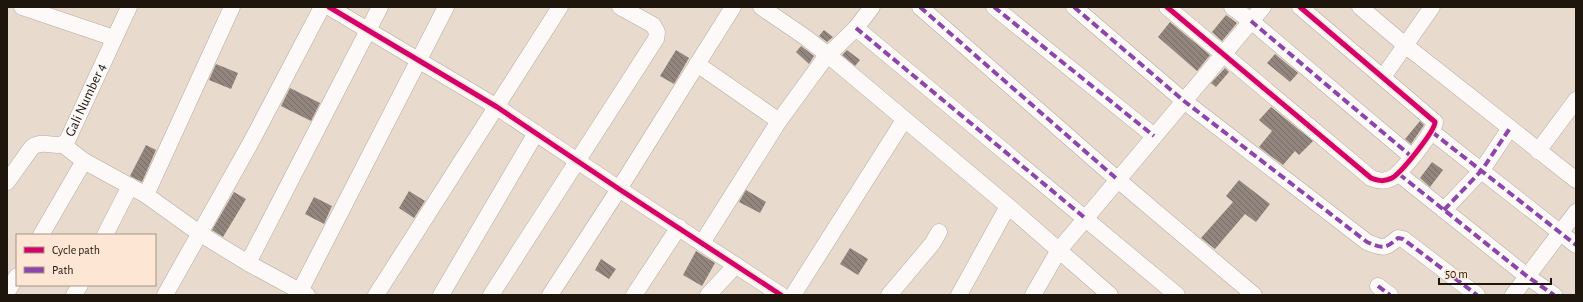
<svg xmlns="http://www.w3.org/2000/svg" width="1583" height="302" viewBox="0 0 1583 302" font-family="'Alegreya Sans',sans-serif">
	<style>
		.building { fill: url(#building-back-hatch) }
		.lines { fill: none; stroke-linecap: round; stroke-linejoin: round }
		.minor-casing { stroke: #b6aba1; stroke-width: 17 }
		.minor { stroke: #fcf9f8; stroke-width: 16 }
		.quiet { stroke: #8e44ad; stroke-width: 4; stroke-dasharray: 8 4; stroke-linecap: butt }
		.cycleway-casing { stroke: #fde7d4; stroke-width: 8 }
		.cycleway { stroke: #d6006c; stroke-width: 5 }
		.labels { text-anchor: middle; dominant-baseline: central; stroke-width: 4; stroke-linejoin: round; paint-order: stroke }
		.street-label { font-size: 14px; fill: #1e150c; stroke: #fde7d4 }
	</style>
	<defs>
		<pattern id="building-back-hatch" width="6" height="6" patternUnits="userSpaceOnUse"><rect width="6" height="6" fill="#92857e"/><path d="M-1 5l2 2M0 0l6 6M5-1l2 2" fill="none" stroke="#776c66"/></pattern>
	</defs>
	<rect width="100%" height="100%" fill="#e8dacd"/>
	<path class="building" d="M1226,15L1237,23L1222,41L1212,32Z
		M1170,22L1210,55L1197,71L1158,37Z
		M824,30L833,37L827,42L819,36Z
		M801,46L814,56L809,64L796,52Z
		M676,50L689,58L674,84L660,76Z
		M847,50L860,60L855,66L842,55Z
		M1275,54L1298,73L1290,82L1267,63Z
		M216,64L238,73L231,89L209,80Z
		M1225,68L1229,72L1216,87L1211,83Z
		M290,88L320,103L311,121L281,106Z
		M1271,107L1313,141L1299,155L1295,151L1283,165L1259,147L1272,131L1259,120Z
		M1420,121L1424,125L1411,144L1405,139Z
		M146,145L156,150L142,182L130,176Z
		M1432,162L1443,170L1430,187L1420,178Z
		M1239,180L1270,204L1256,222L1245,214L1215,249L1201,238L1233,202L1226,196Z
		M746,190L766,202L760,213L739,202Z
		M409,191L425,201L414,218L399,208Z
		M234,192L246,199L223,237L212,230Z
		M314,197L332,206L324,224L305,214Z
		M850,248L868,259L858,275L840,264Z
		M696,251L715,263L702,286L683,275Z
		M601,259L616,269L609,279L595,270Z"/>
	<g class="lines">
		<defs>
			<g id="minor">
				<path d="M22,7L114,38"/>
				<path d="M329,7L497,107L619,189L781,295"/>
				<path d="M761,7L805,37L828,55L1008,206L1110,295"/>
				<path d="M920,7L1118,180L1254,295"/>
				<path d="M994,7L1154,136"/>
				<path d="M1074,7L1184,101L1367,242C1383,249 1385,249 1398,238L1403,239L1477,295"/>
				<path d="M1167,7L1371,178C1379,181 1384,182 1392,178C1401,173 1435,131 1435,122L1300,7"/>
				<path d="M1232,7L1251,21L1412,157"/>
				<path d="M1360,7L1405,45L1576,180"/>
				<path d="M856,28L1177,295"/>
				<path d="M697,64L779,121"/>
				<path d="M1383,77L1432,7"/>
				<path d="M1432,132L1576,245"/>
				<path d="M62,144L84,161L146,195L199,233L248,263L307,295"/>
				<path d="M1538,151L1576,100"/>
				<path d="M1399,174L1528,277L1554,295"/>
				<path id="s1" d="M7,182L32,147C45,138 58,151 67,141L129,7"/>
				<path d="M146,195L232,7"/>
				<path d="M1444,210L1482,170L1510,128"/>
				<path d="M41,235L84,161"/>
				<path d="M105,235L130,186"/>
				<path d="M702,243L779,121L825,58L856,28L872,7"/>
				<path d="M248,263L380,7"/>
				<path d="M1378,286L1390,295"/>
				<path d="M300,291L446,7"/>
				<path d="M7,292L17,276"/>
				<path d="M74,295L80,285"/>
				<path d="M165,295L250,144L322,7"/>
				<path d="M376,295L560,7"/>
				<path d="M441,295L536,133"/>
				<path d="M491,295L656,39L657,32L653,25L620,7"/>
				<path d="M550,295L619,189L733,7"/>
				<path d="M634,295L679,227"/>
				<path d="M708,295L736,265"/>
				<path d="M793,295L904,120"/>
				<path d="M889,295L932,244L939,232"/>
				<path d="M959,295L1008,206"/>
				<path d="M1033,295L1059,250L1263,7"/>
				<path d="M1513,295L1576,212"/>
			</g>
		</defs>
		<use href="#minor" class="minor-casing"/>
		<use href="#minor" class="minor"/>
		<path class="quiet" d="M920,7L1118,180
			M994,7L1154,136
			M1074,7L1184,101L1367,242C1383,249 1385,249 1398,238L1403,239L1477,295
			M1251,21L1412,157
			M856,28L1085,218
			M1432,132L1576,245
			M1399,174L1528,277L1554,295
			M1444,210L1482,170L1510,128
			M1378,286L1390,295"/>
		<defs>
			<path id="cycleway" d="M329,7L497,107L619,189L781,295
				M1167,7L1371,178C1379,181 1384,182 1392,178C1401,173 1435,131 1435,122L1300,7"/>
		</defs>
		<use href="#cycleway" class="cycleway-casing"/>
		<use href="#cycleway" class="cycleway"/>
	</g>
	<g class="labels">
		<g class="street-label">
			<text stroke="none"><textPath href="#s1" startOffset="125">Gali Number 4</textPath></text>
		</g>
	</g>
	<rect width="1583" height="302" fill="none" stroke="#1e150c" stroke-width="16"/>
	<rect x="16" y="234" width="140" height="52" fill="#fde7d4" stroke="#a49384"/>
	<rect x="24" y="247" width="20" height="6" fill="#d6006c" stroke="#a49384"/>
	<text x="52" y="254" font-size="12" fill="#1e150c">Cycle path</text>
	<rect x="24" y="267" width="20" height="6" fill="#8e44ad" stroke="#a49384"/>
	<text x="52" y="274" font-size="12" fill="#1e150c">Path</text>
	<path d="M1439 278v6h112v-6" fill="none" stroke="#1e150c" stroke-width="2"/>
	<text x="1445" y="278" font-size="12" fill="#1e150c" stroke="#fde7d4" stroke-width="3" paint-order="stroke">50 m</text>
</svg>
